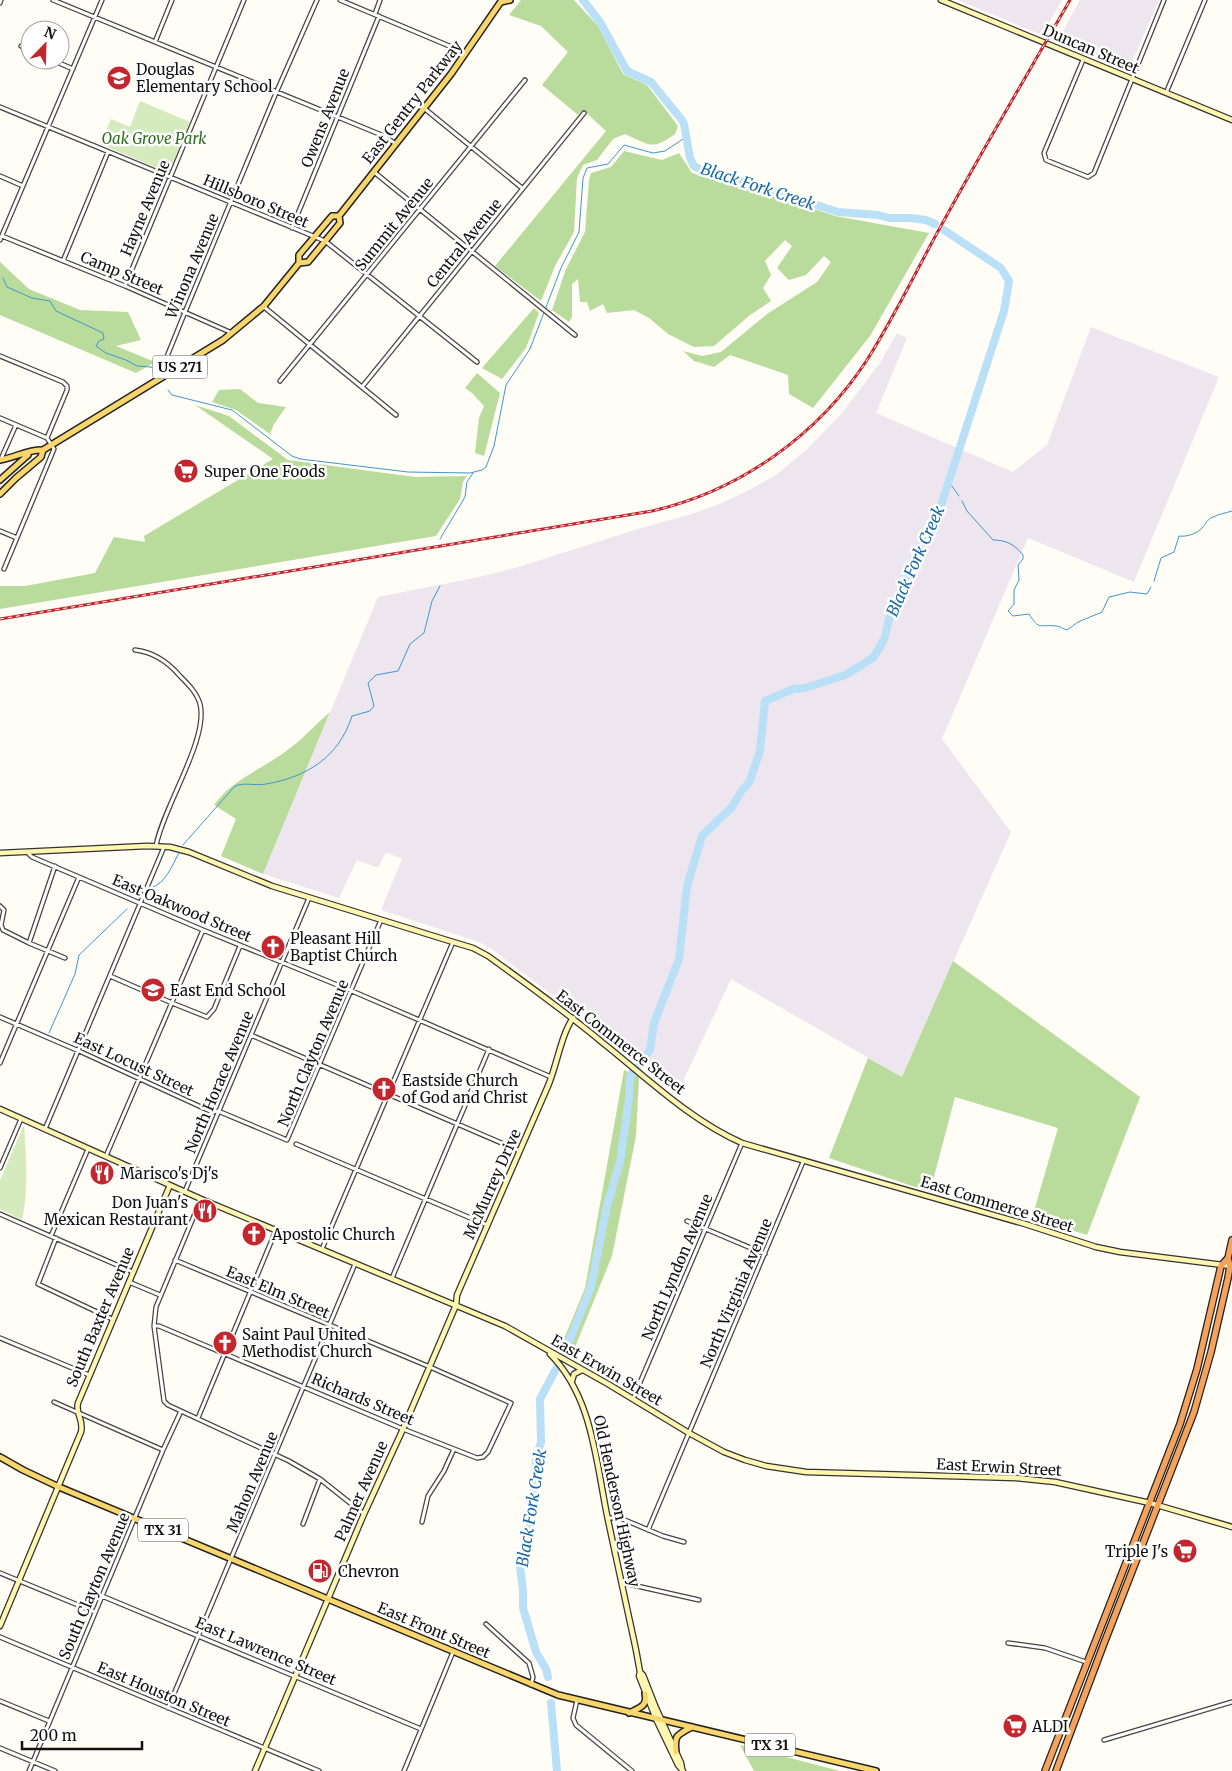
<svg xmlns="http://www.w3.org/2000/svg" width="1232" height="1771" viewBox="0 0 1232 1771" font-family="Merriweather,serif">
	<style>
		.industrial { fill: #eee6ef }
		.green { fill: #d5ebbd }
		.forest { fill: #b9dc9c }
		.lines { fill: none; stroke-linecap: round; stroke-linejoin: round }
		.stream { stroke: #3f96cf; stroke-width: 1 }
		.river { stroke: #b9e0f7; stroke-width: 8 }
		.street-casing { stroke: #444; stroke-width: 5.5 }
		.secondary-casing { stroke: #333; stroke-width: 7 }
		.primary-casing { stroke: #222; stroke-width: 8 }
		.highway-casing { stroke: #222; stroke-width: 8 }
		.street { stroke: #fff; stroke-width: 3 }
		.secondary { stroke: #fff6b0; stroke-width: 4.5 }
		.primary { stroke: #f9d66b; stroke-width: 5 }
		.highway { stroke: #f5a25d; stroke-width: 5.5 }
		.rail-casing { stroke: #c4262e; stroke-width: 3 }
		.rail { stroke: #fff; stroke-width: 1; stroke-dasharray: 4; stroke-linecap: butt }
		.labels { text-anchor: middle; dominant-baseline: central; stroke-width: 5; stroke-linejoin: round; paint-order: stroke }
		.shield { fill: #fff; stroke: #585858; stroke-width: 1 }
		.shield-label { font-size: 14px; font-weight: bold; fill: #111 }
		.street-label { font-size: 15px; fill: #111; stroke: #fff }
		.poi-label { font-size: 15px; fill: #111; stroke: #fff; text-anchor: start }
		.park-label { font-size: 15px; font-style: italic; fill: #2f6b1f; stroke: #fff }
		.water-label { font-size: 16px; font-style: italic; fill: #1768a6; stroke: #fff }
	</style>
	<rect width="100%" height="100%" fill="#fffdf5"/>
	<path class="industrial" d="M958,0H1062L1042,35Z
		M1080,0H1159L1128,71L1057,42Z
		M1091,327L1219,377L1134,582L1028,538L942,739L1011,832L902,1077L731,979L677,1094L611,1040L492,949L479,942L381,910L402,859L386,852L378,868L357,860L339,898L263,874L378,597L479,577L515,568L638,529L692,514L720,504L751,489L776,475L806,450L841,414L880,363L897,333L907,338L876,413L1013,472L1047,445Z"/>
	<path class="green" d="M140,101L190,122L169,173L100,144L111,119L130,127Z
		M24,1125C26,1157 29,1188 22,1220L0,1209V1180Z"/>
	<path class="forest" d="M521,0H574L598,26L623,74L647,85L678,126L675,134C651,151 650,145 625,134L613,139L597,160L583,165L577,178L574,232L555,266L541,301L495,266L606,131L583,110L578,115L542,85L568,52L541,26L509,15Z
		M624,151L662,160L679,153L692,173L806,206L835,216L929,233L870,336L813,408L789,394L788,375L730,355L714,367L694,361L683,351L702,356L721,352L767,314L817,282L831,262L824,256L806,275L789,280L777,268L792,246L785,240L765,261L771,275L763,288L771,301L750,315L714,346L694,347L668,334L649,318L634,310L607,313L603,304L590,311L587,302H580L578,279L572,284V317L569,322L552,310L566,269L585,232L589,180L591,173L611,167Z
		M0,262L29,289L80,310L128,312L141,340L116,346L155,362L136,373L0,315Z
		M534,308L539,313L526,348L502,379L482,368Z
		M477,373L500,393L484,456L475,453L479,418L484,406L472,393L465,388Z
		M240,389L258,403L286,407L274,424L270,434L236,410L212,402L219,390Z
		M195,405L229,416L288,460L415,477L467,476L463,482L460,499L436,536L0,609V586H25L95,573L114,537L145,542L144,536L273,459Z
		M330,712L263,874L221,856L236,819L214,805C230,782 254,773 276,758C296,746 313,727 330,712Z
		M953,961L1140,1097L1087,1235L1032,1218L1058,1128L955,1097L930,1192L829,1158L868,1058L902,1077Z
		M624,1070L639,1077L636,1136L612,1256L571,1357L559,1351L585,1288Z
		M740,1745L840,1771H754Z"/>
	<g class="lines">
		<path class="stream" d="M3,278L7,287L32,298L50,301L56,311L103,333L104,339L99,341L96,346L106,353L126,360L137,366L151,367L154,370
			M168,390L172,395L232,410L292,456L300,459L408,472L470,473L482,470L486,467L494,446L506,385L530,349L561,268L579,232L583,178L587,168L608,164L624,145L653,153L665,151L686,137
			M949,482L959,496
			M962,501L967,511L993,540C1007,540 1015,545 1023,555V559L1018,565L1019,580L1014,590V604L1008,611L1013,616L1029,614C1040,631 1039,624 1056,626C1060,626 1063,629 1067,630L1078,622L1102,612L1109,597L1130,592L1147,594L1151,587
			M440,539L465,497L467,482L473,473
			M1154,581L1161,558L1174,552L1179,536C1187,537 1196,534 1202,528C1206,524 1207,519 1213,517C1219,514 1226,513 1232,511
			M183,845L235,786C245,782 255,786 266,784C307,777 339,757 352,716L370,711L374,706L368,683L376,675L398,671L410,644L424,633L432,601L440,586
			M151,888C166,883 171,867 179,853
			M49,1033L75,974L79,955L127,909"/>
		<path class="river" d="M583,0L600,22L627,71L651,82L682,120L684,124L690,158L694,166L701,170L730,177L838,212L878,215L889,218H911L926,220L935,224
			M639,1065L650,1050L654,1023L679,959L687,886L702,836L732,807L742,790L749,783L760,751L765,701L793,689L805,688L845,675L873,658L880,647L885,637L889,619L914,559L935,524L1004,311L1009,281L1001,268L944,230
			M564,1354L591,1287L607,1206L620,1162L629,1098L630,1078L632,1073
			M548,1677L546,1669L536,1652L523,1608V1591L520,1566L527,1550L533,1507L536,1460L541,1442L540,1399L556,1369
			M551,1703L557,1771"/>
		<defs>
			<path id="street" d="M53,0L384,136L396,144
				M340,0L454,48L465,55
				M0,3L1,0
				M375,14L380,0
				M155,42L172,0
				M21,46L30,50
				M52,60L73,69
				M1083,60L1044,153L1046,160L1088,177L1094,173L1164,0
				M1166,93L1205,0
				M0,107L325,241L477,362
				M425,109L522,188
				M374,172L575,335
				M0,176L23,186
				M292,228L379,16
				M2,236L125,286L232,333
				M0,240L102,0
				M63,261L108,152
				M125,286L244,0
				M264,307L396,415
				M0,356L63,382L67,386V390L47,438
				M163,376L166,359L185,312L276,93L317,0
				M280,381L525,80
				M362,387L584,113
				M0,418L47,438L54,449L4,569
				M1,459L16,425
				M0,531L17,538
				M135,650C154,652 168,662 180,676C188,684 197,693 200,704C209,739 163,807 156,846
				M27,852L32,857L203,930L352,991L551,1077
				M0,906L4,910L1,925L3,930L29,943L65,958
				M29,943L55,866
				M110,976L172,1003L207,1017L214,1009L240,946
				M0,1017L79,1051L212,1112L218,1111L287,1140L381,920
				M251,1035L520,1151
				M0,1063L79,877
				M45,1129L164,847
				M296,1144L487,1225
				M106,1156L203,930
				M0,1168L21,1119
				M185,1191L309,898
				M201,1199L156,1307L154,1326L164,1401L168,1405L289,1461L320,1479L364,1514
				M0,1214L133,1272
				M687,1221L765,1254
				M51,1236L88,1149
				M56,1238L38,1284L112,1319
				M322,1249L453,942
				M392,1278L489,1049
				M129,1282L160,1295
				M154,1326H159L403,1429L477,1458L483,1457L488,1452L511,1403L430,1367L175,1260
				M0,1338L89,1375
				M633,1399L742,1143
				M54,1402L163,1450
				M198,1418L276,1230
				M608,1518H620L663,1536L684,1542
				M422,1522L428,1496L444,1471L454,1449
				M303,1524L320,1479
				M648,1530L803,1162
				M0,1573L95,1612
				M622,1584H628L699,1600
				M102,1596L421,1729
				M486,1624L529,1663L533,1677L531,1685
				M0,1637L319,1771
				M1008,1643L1045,1648L1086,1662
				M577,1700L573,1718L576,1725L632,1771
				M0,1701L49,1721
				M168,1708L355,1264
				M1104,1740L1232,1702
				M0,1748L55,1771
				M29,1771L163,1450L181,1411
				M404,1771L453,1652"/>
			<path id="secondary" d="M941,0L1232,120
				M0,853L147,846L170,847L189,852L272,886L453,942L473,948L488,956C527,984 566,1012 603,1043C647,1078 690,1120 742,1143L1025,1224L1096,1247L1120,1252L1231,1266
				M0,1109L201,1199L505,1326L608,1384L689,1433L724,1452L745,1460L766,1466L806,1472L1016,1478L1055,1482L1150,1503L1232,1527
				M550,1354C593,1397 596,1463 608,1520C617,1563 627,1607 636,1650L640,1672L639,1676L656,1719L678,1765L683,1771
				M572,1381L574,1374L582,1370
				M0,1626L81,1432C84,1419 75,1414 78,1403L170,1185
				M640,1672L643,1675L656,1708L681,1763L682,1769
				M255,1771L364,1514L403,1429L456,1305L457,1295C487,1225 518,1156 548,1086C557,1065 561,1035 573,1018"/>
			<path id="primary" d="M501,2L510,0
				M299,263L308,262L340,223L339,216L451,74L502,0
				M0,460C14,458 29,449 43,450L223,340L264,306L299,263V255L332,216H339
				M0,480L28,455
				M0,494L16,478L41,457L43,450
				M0,1457L23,1470L59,1487L558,1695L876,1771
				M629,1713C639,1708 648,1706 645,1694
				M676,1752C674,1735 677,1735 692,1727"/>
			<path id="highway" d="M1045,1771L1180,1424L1197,1369L1221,1266L1228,1258L1232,1240
				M1056,1771L1103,1646L1194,1412L1211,1352L1228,1278L1230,1266L1228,1258"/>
		</defs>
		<use href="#street" class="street-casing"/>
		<use href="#secondary" class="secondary-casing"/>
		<use href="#primary" class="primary-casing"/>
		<use href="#highway" class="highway-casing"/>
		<use href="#street" class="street"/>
		<use href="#secondary" class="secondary"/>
		<use href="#primary" class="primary"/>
		<use href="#highway" class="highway"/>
		<defs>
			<path id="rail" d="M0,619L652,511C740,491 818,435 867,360C895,316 917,269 942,224C983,149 1027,75 1070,0"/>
		</defs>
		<use href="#rail" class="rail-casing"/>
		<use href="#rail" class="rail"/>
	</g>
	<defs>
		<symbol id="school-disc" viewBox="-11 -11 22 22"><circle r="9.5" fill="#c4262e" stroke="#fff"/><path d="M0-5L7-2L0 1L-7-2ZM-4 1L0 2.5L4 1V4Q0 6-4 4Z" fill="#fff"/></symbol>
		<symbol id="supermarket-disc" viewBox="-11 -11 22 22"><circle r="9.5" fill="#c4262e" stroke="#fff"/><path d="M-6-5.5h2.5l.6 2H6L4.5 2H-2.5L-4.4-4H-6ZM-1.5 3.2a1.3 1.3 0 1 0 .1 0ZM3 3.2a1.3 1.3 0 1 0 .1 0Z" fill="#fff"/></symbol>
		<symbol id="church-disc" viewBox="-11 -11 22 22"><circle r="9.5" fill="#c4262e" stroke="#fff"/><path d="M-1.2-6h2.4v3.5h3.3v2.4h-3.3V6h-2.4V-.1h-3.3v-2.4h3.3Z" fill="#fff"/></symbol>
		<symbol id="restaurant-disc" viewBox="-11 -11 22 22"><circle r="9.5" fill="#c4262e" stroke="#fff"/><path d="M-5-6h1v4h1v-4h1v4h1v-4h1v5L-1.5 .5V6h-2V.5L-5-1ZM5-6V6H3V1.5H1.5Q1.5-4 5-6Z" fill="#fff"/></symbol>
		<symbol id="fuel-disc" viewBox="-11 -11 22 22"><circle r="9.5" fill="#c4262e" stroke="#fff"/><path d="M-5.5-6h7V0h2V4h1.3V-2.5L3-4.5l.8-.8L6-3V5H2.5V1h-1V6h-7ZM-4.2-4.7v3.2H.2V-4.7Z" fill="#fff"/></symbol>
	</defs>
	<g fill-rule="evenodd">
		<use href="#school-disc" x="105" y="64" width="28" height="28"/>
		<use href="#supermarket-disc" x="172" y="457" width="28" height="28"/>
		<use href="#church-disc" x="259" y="933" width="28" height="28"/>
		<use href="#school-disc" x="139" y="976" width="28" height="28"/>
		<use href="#church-disc" x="370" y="1075" width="28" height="28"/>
		<use href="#restaurant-disc" x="88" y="1159" width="28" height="28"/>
		<use href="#restaurant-disc" x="191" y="1197" width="28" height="28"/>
		<use href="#church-disc" x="240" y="1220" width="28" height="28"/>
		<use href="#church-disc" x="211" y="1329" width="28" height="28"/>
		<use href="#supermarket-disc" x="1171" y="1537" width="28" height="28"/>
		<use href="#fuel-disc" x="306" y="1557" width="28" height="28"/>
		<use href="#supermarket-disc" x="1001" y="1712" width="28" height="28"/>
	</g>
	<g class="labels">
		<g class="shield">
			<rect x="152.5" y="355.5" width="55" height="23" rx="4"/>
			<rect x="138" y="1518.5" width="50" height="23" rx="4"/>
			<rect x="745" y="1733.5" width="50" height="23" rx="4"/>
		</g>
		<g class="shield-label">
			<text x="180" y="367">US 271</text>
			<text x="163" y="1530">TX 31</text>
			<text x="770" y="1745">TX 31</text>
		</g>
		<g class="street-label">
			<text transform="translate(1091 49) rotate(23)">Duncan Street</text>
			<text transform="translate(412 102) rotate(-52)">East Gentry Parkway</text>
			<text transform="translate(325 118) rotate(-68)">Owens Avenue</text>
			<text transform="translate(256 201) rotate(23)">Hillsboro Street</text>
			<text transform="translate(145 208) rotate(-67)">Hayne Avenue</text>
			<text transform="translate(394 224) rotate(-51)">Summit Avenue</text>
			<text transform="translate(464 243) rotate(-51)">Central Avenue</text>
			<text transform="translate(192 266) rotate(-67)">Winona Avenue</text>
			<text transform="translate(122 273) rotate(23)">Camp Street</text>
			<text transform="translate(182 908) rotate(23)">East Oakwood Street</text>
			<text transform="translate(621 1042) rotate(38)">East Commerce Street</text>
			<text transform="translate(313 1053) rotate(-67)">North Clayton Avenue</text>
			<text transform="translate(134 1064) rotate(25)">East Locust Street</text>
			<text transform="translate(219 1082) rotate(-67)">North Horace Avenue</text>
			<text transform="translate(492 1184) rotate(-66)">McMurrey Drive</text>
			<text transform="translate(997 1204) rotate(17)">East Commerce Street</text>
			<text transform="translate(677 1267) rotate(-67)">North Lyndon Avenue</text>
			<text transform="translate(278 1292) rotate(23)">East Elm Street</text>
			<text transform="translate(736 1293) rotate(-67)">North Virginia Avenue</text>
			<text transform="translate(100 1317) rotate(-67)">South Baxter Avenue</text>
			<text transform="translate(607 1370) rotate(30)">East Erwin Street</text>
			<text transform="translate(363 1399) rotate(23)">Richards Street</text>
			<text transform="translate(999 1467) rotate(3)">East Erwin Street</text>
			<text transform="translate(252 1482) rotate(-67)">Mahon Avenue</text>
			<text transform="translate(361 1491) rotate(-66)">Palmer Avenue</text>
			<text transform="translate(617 1501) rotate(78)">Old Henderson Highway</text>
			<text transform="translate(94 1586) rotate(-67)">South Clayton Avenue</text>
			<text transform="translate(434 1630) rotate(23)">East Front Street</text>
			<text transform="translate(266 1651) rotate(23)">East Lawrence Street</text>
			<text transform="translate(164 1694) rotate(23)">East Houston Street</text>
		</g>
		<g class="poi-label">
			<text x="136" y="69">Douglas<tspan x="136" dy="17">Elementary School</tspan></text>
			<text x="204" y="471">Super One Foods</text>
			<text x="290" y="938">Pleasant Hill<tspan x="290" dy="17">Baptist Church</tspan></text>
			<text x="170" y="990">East End School</text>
			<text x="402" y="1080">Eastside Church<tspan x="402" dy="17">of God and Christ</tspan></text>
			<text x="120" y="1173">Marisco's Dj's</text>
			<text x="188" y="1202" text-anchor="end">Don Juan's<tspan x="188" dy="17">Mexican Restaurant</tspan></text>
			<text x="272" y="1234">Apostolic Church</text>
			<text x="242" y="1334">Saint Paul United<tspan x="242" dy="17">Methodist Church</tspan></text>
			<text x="1168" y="1551" text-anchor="end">Triple J's</text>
			<text x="338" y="1571">Chevron</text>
			<text x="1032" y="1726">ALDI</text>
		</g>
		<g class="park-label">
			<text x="154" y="138">Oak Grove Park</text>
		</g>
		<g class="water-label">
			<text transform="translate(758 186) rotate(18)">Black Fork Creek</text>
			<text transform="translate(915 561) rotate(-66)">Black Fork Creek</text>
			<text transform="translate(531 1508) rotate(-81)">Black Fork Creek</text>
		</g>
	</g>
	<g transform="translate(45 45) rotate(23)"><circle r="24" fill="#ffffff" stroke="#a0a0a0"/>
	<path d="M0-4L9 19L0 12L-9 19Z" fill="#c4262e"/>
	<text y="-8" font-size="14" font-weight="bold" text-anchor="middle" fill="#111111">N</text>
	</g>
	<path d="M22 1741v8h120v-8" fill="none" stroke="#111111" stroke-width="2.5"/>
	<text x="30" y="1741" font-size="15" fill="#111111" stroke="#ffffff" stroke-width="4" paint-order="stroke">200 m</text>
</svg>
